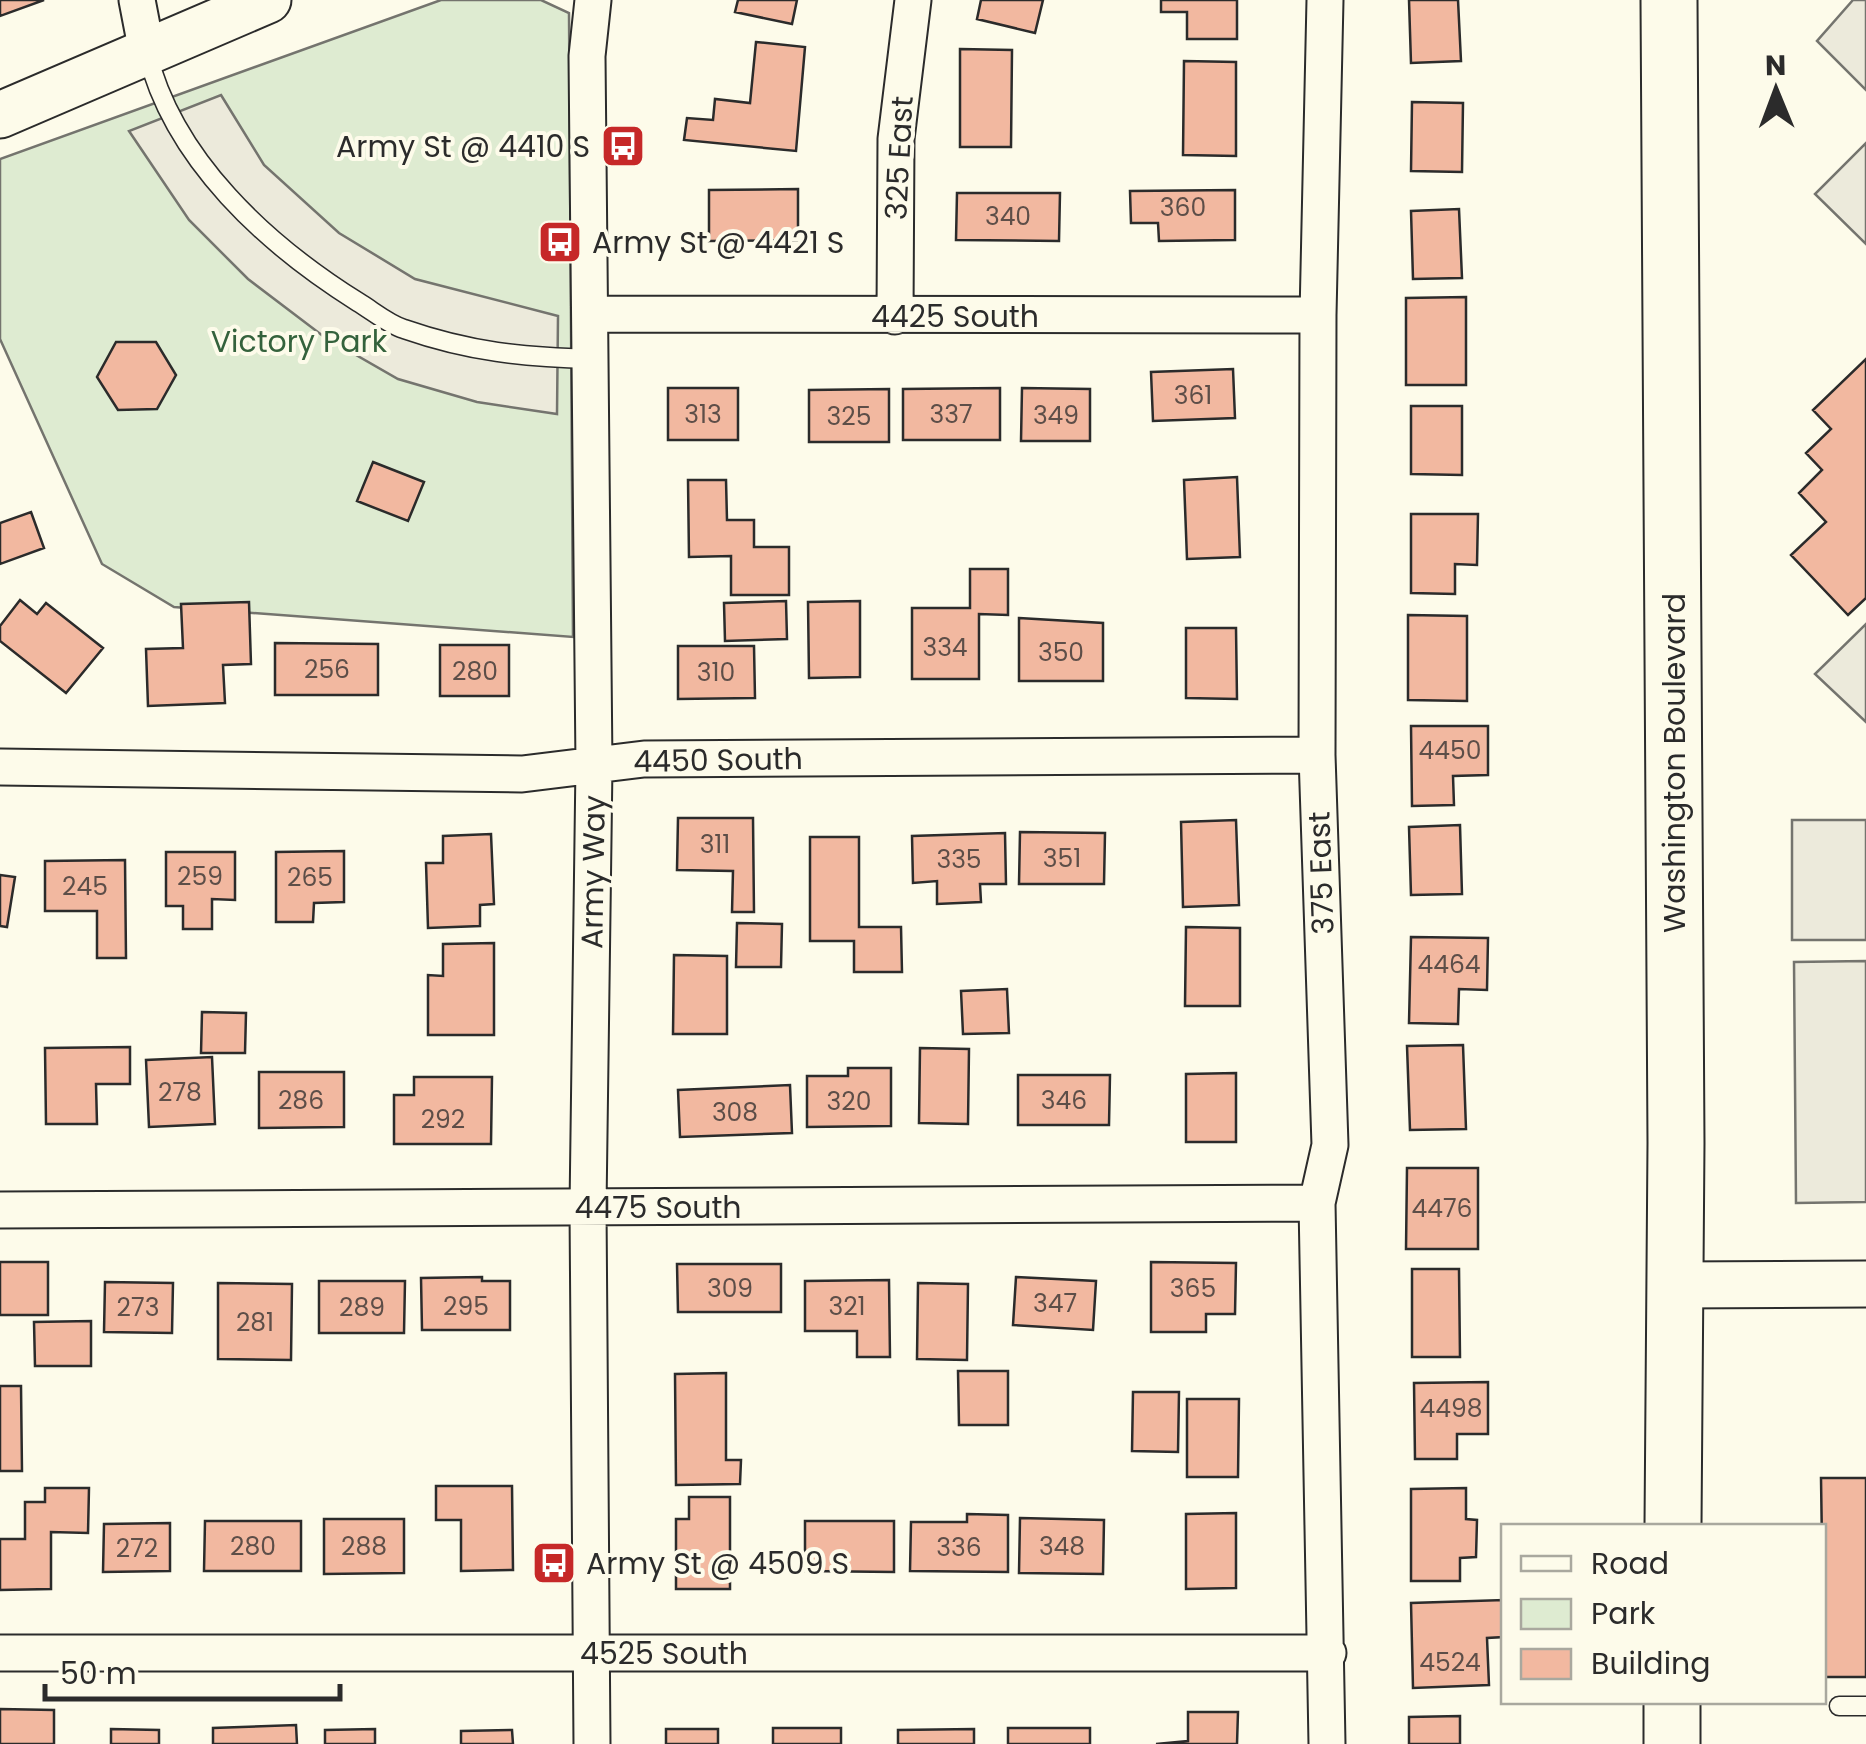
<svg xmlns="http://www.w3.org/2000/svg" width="1866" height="1744" viewBox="0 0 1866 1744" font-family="Poppins,sans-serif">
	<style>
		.green { fill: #deebd1; stroke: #74746e; stroke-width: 2.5 }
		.parking { fill: #eceadb; stroke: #74746e; stroke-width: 2.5 }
		.building { fill: #f2b8a0; stroke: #2b2b2b; stroke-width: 2.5 }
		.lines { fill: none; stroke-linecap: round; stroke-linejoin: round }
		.service-casing { stroke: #2b2b2b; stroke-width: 21 }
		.minor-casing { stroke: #2b2b2b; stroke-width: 39 }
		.tertiary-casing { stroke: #2b2b2b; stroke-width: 49 }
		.primary-casing { stroke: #2b2b2b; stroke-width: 59 }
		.service { stroke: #fdfbea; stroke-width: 18 }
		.minor { stroke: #fdfbea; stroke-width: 35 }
		.tertiary { stroke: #fdfbea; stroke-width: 45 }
		.primary { stroke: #fdfbea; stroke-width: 55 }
		.labels { text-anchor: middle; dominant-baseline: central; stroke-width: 8; stroke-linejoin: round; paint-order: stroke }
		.number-label { font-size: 25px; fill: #5d4e48 }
		.poi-label { font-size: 30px; fill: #2b2b2b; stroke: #fdfbea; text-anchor: start }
		.street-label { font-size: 30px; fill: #2b2b2b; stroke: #fdfbea }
		.park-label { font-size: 30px; fill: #34623c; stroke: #fdfbea }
	</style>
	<rect width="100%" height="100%" fill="#fdfbea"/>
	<path class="green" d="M441,0H541L569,13L573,637L174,607L102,564L0,339V159Z"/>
	<path class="parking" d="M1853,0H1866V90L1817,41Z
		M221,95L264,165L339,233L415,279L558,316L557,414L477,402L398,379L323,336L248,279L189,220L129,131Z
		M1866,143V244L1815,194Z
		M1866,624V722L1815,674Z
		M1792,820H1866V940H1792Z
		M1866,961V1202L1796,1203L1794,962Z"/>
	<path class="building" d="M0,0H44L0,16Z
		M738,0H797L792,24L735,12Z
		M981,0H1043L1035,33L977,19Z
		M1161,0H1237V39H1187V12H1161Z
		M1409,0H1458L1461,61L1411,63Z
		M756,42L805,47L796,151L684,140L687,118L713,120L715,99L750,103Z
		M960,49L1012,50L1011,147H960Z
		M1184,61L1236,62V156L1183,155Z
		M1412,102L1463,103L1462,172L1411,171Z
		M798,189V240L709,241V190Z
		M1235,190V240L1159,241L1158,223H1131L1130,191Z
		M957,193H1060L1059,241L956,240Z
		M1459,209L1462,278L1413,279L1411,211Z
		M1466,297V385H1406V298Z
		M116,342H156L176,375L157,409L118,410L97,377Z
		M1866,359V598L1848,615L1791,555L1826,522L1799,493L1822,470L1806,453L1831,429L1813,410Z
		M1233,369L1235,418L1153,421L1151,372Z
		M668,388H738V440H668Z
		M1000,388V440H903V389Z
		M1022,388L1090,389V441H1021Z
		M889,389V442H809V390Z
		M1411,406H1462V475L1411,474Z
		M373,462L424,482L408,521L357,501Z
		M1237,477L1240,557L1187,559L1184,480Z
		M688,480H726L727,520H754V547H789V595H731V556L689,557Z
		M31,512L44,548L0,564V523Z
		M1411,514H1478L1477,565L1455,564V594L1411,593Z
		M970,569H1008V615L979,614V679H912V608H970Z
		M20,600L37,614L46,603L103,648L66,693L0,641V626Z
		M786,601L787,639L725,641L724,603Z
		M860,601V677L809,678L808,602Z
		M249,602L251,664L223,665L225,703L148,706L146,649L183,648L181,604Z
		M1408,615L1467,616V701L1408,700Z
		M1019,618L1103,623V681H1019Z
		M1186,628H1236L1237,699L1186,698Z
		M275,643L378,644V695H275Z
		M440,645H509V696H440Z
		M678,646H754L755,698L678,699Z
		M1411,726H1488V775L1453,776L1454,805L1412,806Z
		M678,818H753L754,912H732L733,871L677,870Z
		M1236,820L1239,905L1183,907L1181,822Z
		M1460,825L1462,894L1411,895L1409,827Z
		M1020,832L1105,833L1104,884H1019Z
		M1005,833L1006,884H980L981,902L937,904V881L913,883L912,836Z
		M491,834L494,904L480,905V926L428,928L426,863H443V836Z
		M810,837H859V927H901L902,972H854V941H810Z
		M344,851V902L314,903L313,922H276V852Z
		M166,852H235V900L212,899V929H183V906H166Z
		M125,860L126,958H97V911H45V861Z
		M0,875L15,877L7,927L0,926Z
		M737,923L782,924L781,967H736Z
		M1186,927L1240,928V1006H1185Z
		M1411,937L1488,938L1487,990L1459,989L1458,1024L1409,1023Z
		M494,943V1035H428V975L443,976V944Z
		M674,955L727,956V1034H673Z
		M1007,989L1009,1033L963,1034L961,991Z
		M202,1012L246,1013L245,1053H201Z
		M1463,1045L1466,1129L1410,1130L1407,1046Z
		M130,1047V1084H96L97,1124H46L45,1048Z
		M920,1048L969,1049L968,1124L919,1123Z
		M212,1057L215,1124L149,1127L146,1060Z
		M848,1068H891V1126L807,1127V1076H848Z
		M259,1072H344V1127L259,1128Z
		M1236,1073V1142H1186V1074Z
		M1018,1075H1110L1109,1125H1018Z
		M414,1077H492L491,1144H394V1095H414Z
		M790,1085L792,1133L680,1137L678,1090Z
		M1407,1168H1478V1249H1406Z
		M0,1262H48V1315H0Z
		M1151,1262L1236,1263L1235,1314H1206V1332H1151Z
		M677,1264H781V1312H678Z
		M1412,1269H1459L1460,1357H1412Z
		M482,1277V1281H510V1330H422L421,1278Z
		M1016,1277L1096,1281L1093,1330L1013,1325Z
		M889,1280L890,1357H857V1331H805V1281Z
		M319,1281H405L404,1333H319Z
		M105,1282L173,1283L172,1333L104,1332Z
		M218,1283L292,1284L291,1360L218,1359Z
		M918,1283L968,1284L967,1360L917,1359Z
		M91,1321V1366H35L34,1322Z
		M958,1371H1008V1425H959Z
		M726,1373V1460H741L740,1484L676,1485L675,1374Z
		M1488,1382V1434H1457V1459H1415L1414,1383Z
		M0,1386H21L22,1471H0Z
		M1133,1392H1179L1178,1452L1132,1451Z
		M1187,1399H1239L1238,1477H1187Z
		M1821,1478H1866V1677H1824Z
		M436,1486H512L513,1570L461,1571V1520H436Z
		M45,1488H89L88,1533L51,1532V1589L0,1590V1539H25V1502H45Z
		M1466,1488V1519L1477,1520L1476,1557L1460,1558V1581H1411V1489Z
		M689,1497H730V1589H676V1519H689Z
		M1236,1513V1588L1186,1589V1514Z
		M967,1514L1008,1515V1572L910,1571L911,1522H967Z
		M1020,1518L1104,1520L1103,1574L1019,1573Z
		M324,1519H404V1573L324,1574Z
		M205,1521H301V1571H204Z
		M805,1521H894V1572L805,1571Z
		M170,1523V1571L103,1572L104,1524Z
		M1504,1600V1637L1487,1638L1489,1685L1413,1688L1411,1603Z
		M0,1709L54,1710V1744H0Z
		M1188,1712H1238L1237,1744H1156L1188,1741Z
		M1460,1716V1744H1409V1717Z
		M296,1725L297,1744H213V1728Z
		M773,1728H841V1744H773Z
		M1008,1728H1090V1744H1008Z
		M111,1729L159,1730V1744H111Z
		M375,1729V1744H325V1730Z
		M666,1729H718V1744H666Z
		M974,1729V1744H898V1730Z
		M512,1730L513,1744H461V1731Z"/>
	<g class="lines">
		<defs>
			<path id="service" d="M147,52C173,160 267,245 358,302C373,311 388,324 404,329C470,352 523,357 592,359
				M1839,1706H1866"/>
			<path id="minor" d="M137,0L147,52
				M1325,0L1318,315L1317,755L1330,1145L1317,1203L1327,1744
				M592,314L1318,315
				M895,316L896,139L913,0
				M0,767L522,774L644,759L1317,755
				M0,1210L1317,1203
				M0,1653H1328
				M592,1744L588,1207L594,765L587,56L593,0"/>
			<path id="tertiary" d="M0,115L268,0
				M1674,1285L1866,1284"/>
			<path id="primary" d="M1669,0L1676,1143L1673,1526
				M1672,1744V1702"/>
		</defs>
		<use href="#service" class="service-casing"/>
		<use href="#minor" class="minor-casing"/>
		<use href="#tertiary" class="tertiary-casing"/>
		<use href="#primary" class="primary-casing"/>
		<use href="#service" class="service"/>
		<use href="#minor" class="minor"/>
		<use href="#tertiary" class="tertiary"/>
		<use href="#primary" class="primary"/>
	</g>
	<defs>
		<symbol id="bus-square" viewBox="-11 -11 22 22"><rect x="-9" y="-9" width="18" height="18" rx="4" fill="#c62828" stroke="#fdfbea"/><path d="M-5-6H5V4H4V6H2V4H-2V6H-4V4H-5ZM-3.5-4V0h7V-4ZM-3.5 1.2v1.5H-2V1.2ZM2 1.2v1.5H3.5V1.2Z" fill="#fff"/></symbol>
	</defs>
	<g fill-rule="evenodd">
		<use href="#bus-square" x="598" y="121" width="50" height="50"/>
		<use href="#bus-square" x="535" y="217" width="50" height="50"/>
		<use href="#bus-square" x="529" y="1538" width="50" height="50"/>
	</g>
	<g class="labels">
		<g class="number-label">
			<text x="1183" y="207">360</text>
			<text x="1008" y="216">340</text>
			<text x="1193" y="395">361</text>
			<text x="703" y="414">313</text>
			<text x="951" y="414">337</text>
			<text x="1056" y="415">349</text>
			<text x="849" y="416">325</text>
			<text x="945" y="647">334</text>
			<text x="1061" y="652">350</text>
			<text x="327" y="669">256</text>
			<text x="475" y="671">280</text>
			<text x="716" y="672">310</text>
			<text x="1450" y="750">4450</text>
			<text x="715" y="844">311</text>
			<text x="1062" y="858">351</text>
			<text x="959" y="859">335</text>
			<text x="200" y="876">259</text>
			<text x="310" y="877">265</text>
			<text x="85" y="886">245</text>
			<text x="1449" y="964">4464</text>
			<text x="180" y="1092">278</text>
			<text x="301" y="1100">286</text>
			<text x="1064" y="1100">346</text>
			<text x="849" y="1101">320</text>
			<text x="735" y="1112">308</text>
			<text x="443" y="1119">292</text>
			<text x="1442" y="1208">4476</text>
			<text x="730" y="1288">309</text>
			<text x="1193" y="1288">365</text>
			<text x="1055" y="1303">347</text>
			<text x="466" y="1306">295</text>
			<text x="847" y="1306">321</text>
			<text x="138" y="1307">273</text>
			<text x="362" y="1307">289</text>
			<text x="255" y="1322">281</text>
			<text x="1451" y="1408">4498</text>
			<text x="253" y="1546">280</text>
			<text x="364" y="1546">288</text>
			<text x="1062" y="1546">348</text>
			<text x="959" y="1547">336</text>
			<text x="137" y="1548">272</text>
			<text x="1450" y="1662">4524</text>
		</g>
		<g class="poi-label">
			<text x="590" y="146" text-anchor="end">Army St @ 4410 S</text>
			<text x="592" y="242">Army St @ 4421 S</text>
			<text x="586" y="1563">Army St @ 4509 S</text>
		</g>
		<g class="street-label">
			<text transform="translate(899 158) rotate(-87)">325 East</text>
			<text x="955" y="316">4425 South</text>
			<text transform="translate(718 760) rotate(-1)">4450 South</text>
			<text transform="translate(1674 763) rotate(-90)">Washington Boulevard</text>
			<text transform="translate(593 872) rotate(-89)">Army Way</text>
			<text transform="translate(1321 873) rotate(-92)">375 East</text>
			<text x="658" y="1207">4475 South</text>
			<text x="664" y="1653">4525 South</text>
		</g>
		<g class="park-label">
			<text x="299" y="341">Victory Park</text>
		</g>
	</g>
	<rect x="1501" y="1524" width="325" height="180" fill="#fdfbea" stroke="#a9a89e" stroke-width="2.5"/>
	<rect x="1521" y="1556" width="50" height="15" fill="#fdfbea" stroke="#a9a89e" stroke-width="2.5"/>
	<text x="1591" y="1574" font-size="30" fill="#2b2b2b">Road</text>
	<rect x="1521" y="1599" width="50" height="30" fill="#deebd1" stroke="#a9a89e" stroke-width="2.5"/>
	<text x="1591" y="1624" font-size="30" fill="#2b2b2b">Park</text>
	<rect x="1521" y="1649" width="50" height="30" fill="#f2b8a0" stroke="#a9a89e" stroke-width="2.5"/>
	<text x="1591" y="1674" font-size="30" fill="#2b2b2b">Building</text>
	<g transform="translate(1776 90) rotate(359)" stroke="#fdfbea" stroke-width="8" paint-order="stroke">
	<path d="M0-8L18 38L0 25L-18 38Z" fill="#2b2b2b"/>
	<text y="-15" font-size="28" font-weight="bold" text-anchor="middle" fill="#2b2b2b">N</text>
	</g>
	<path d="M45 1684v15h295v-15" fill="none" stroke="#2b2b2b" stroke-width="5"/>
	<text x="60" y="1684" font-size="30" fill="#2b2b2b" stroke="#fdfbea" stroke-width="8" paint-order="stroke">50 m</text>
</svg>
